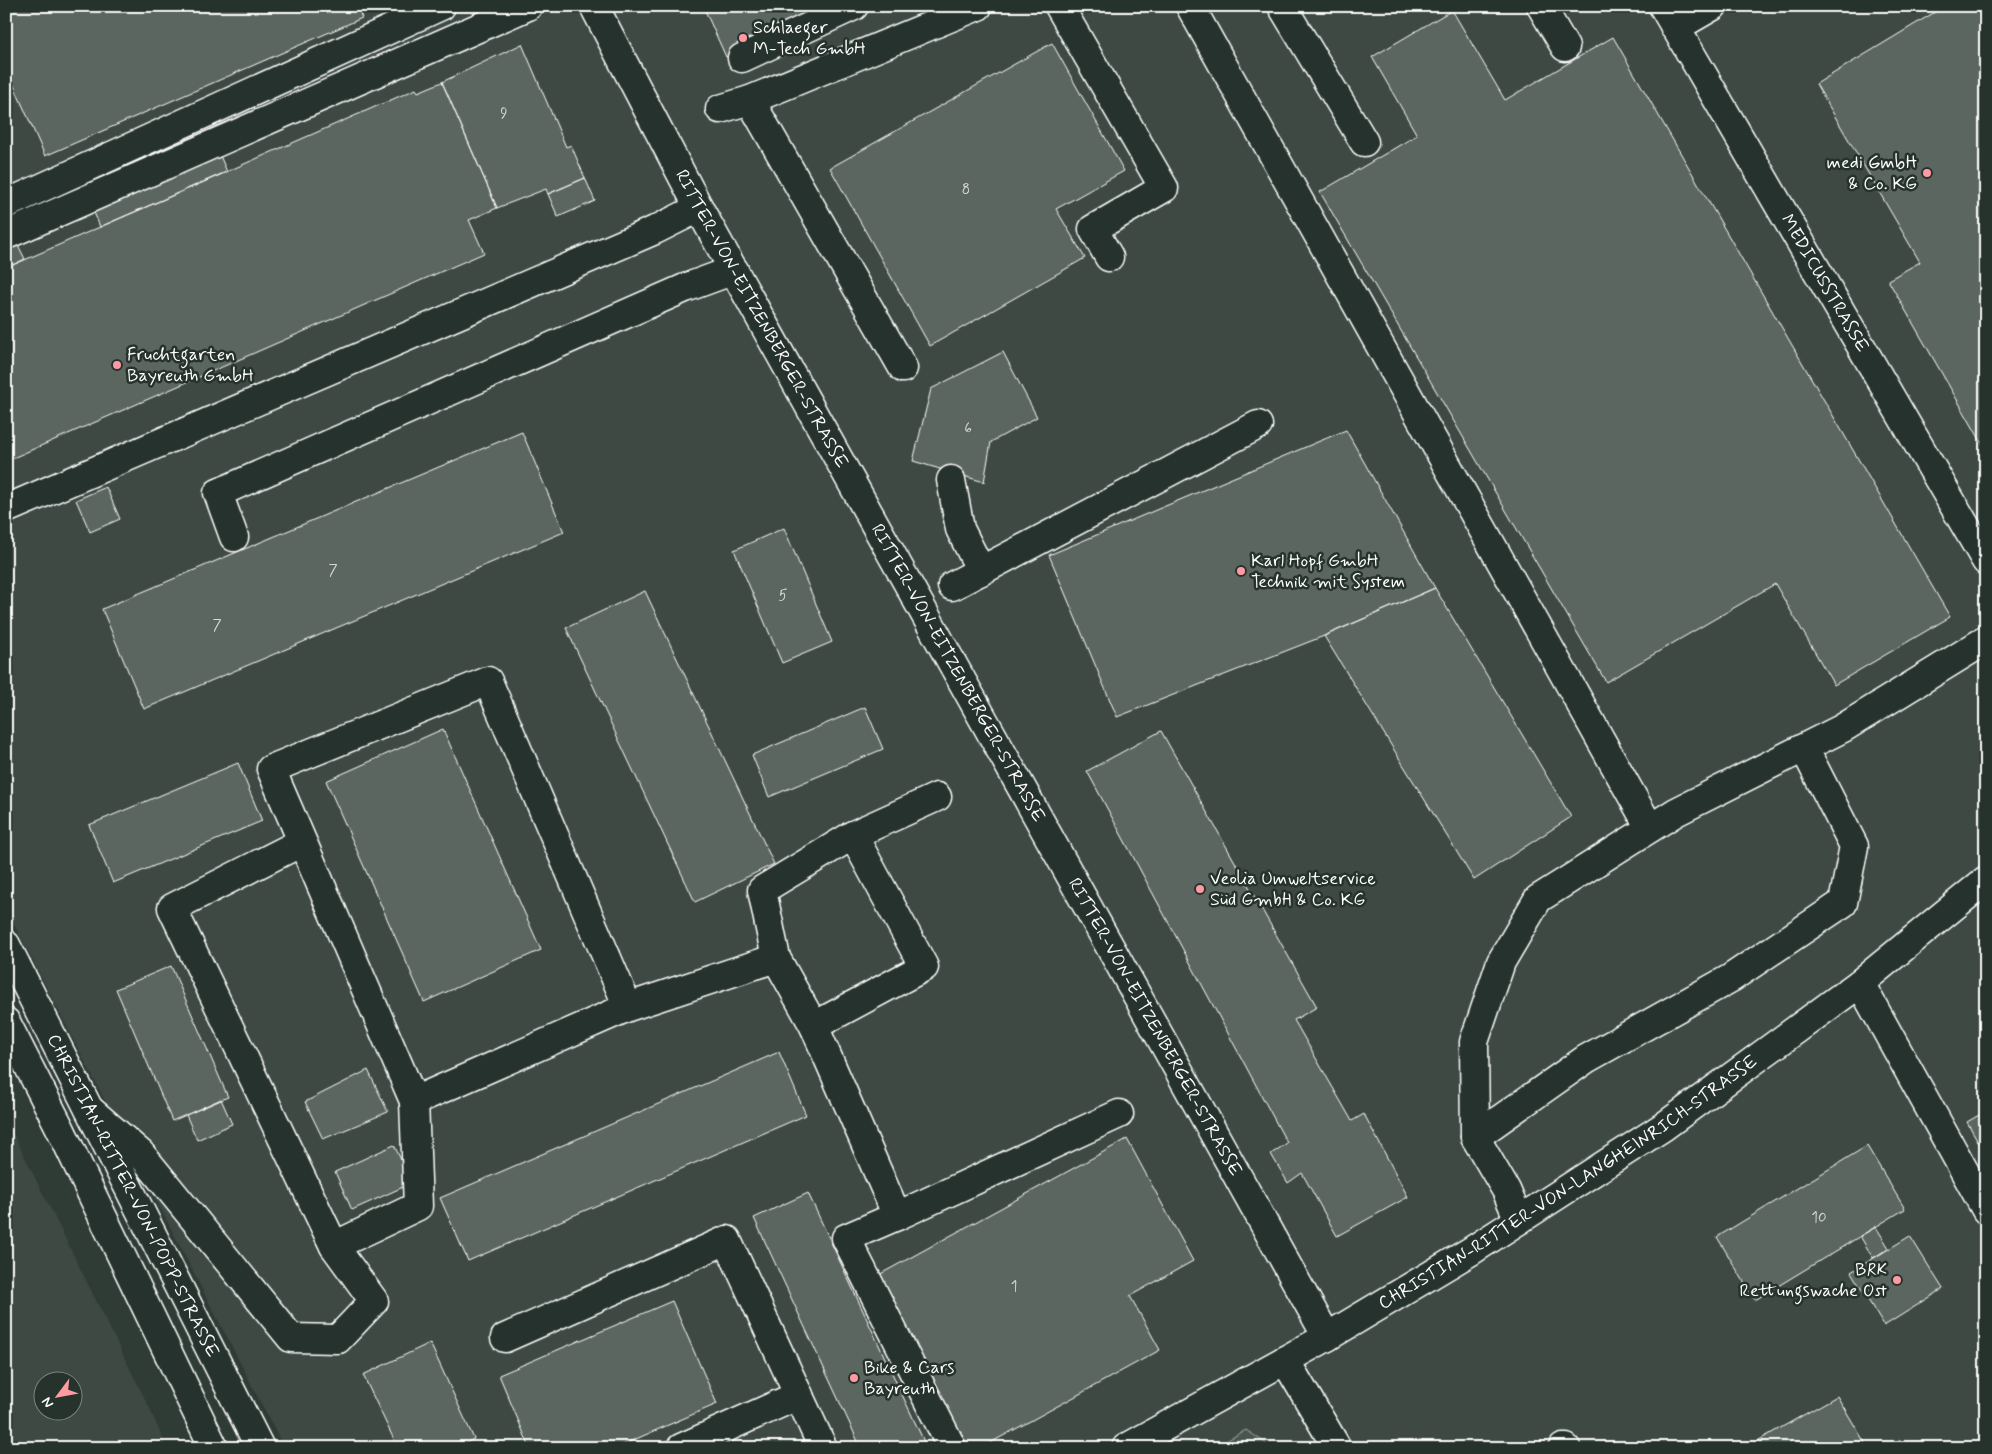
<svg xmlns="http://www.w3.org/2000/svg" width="1992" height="1454" viewBox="0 0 1992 1454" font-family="Mynerve,sans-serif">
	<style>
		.built { fill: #3c4842; fill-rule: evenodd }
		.green { fill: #4a544f; stroke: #a4aaa7 }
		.building { fill: #5b6661; stroke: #fff }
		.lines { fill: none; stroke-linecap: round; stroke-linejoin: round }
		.minor-casing { stroke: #fff; stroke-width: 31 }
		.major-casing { stroke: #fff; stroke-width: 31 }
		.minor { stroke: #26332d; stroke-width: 28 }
		.major { stroke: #26332d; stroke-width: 28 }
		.poi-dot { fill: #ff9aa2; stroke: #26332d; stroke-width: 2 }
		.labels { text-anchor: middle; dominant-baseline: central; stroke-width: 5; stroke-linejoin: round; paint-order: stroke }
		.number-label { font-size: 15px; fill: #d6d9d8 }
		.poi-label { font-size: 18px; fill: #fff; stroke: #26332d; text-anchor: start }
		.street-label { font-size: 18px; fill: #fff; stroke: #26332d }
	</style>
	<rect width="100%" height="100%" fill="#2f3b35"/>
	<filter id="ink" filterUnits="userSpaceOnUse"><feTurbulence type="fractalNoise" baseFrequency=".02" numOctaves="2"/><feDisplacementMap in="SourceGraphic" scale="10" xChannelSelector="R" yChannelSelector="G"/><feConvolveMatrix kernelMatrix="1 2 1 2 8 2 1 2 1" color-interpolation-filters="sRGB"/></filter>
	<g filter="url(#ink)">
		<path class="built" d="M6,6H1986V1448H284L6,909Z
			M6,1119L150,1409L167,1448H6ZM42,1382H72V1412H42Z"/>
		<path class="green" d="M1246,1430L1267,1444L1260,1448H1213Z"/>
		<path class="building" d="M6,6H357L362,18L45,156L6,68Z
			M703,6H806L813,18L726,57Z
			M1945,6H1986V450L1888,280L1920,262L1816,84Z
			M1452,10L1505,100L1613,37L1950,617L1834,685L1775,584L1606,682L1320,192L1417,135L1372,57Z
			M1052,43L1124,171L1056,209L1085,258L930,346L830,168Z
			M522,44L566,147L571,145L585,178L548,194L546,189L497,208L442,82Z
			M442,82L497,208L469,220L484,253L6,461V268L416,89L418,92Z
			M218,151L227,172L100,227L91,205Z
			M585,178L595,201L558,217L548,194Z
			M15,239L25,259L6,268V243Z
			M1003,352L1037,417L991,442L984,482L913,461L931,389Z
			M1346,430L1435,588L1324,636L1117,717L1049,555Z
			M522,432L564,532L144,709L102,609Z
			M106,487L120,519L90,532L76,500Z
			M784,528L832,642L782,663L734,550Z
			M1435,588L1571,817L1474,880L1324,636Z
			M645,591L774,864L695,902L566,628Z
			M865,707L883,749L769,797L752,755Z
			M443,729L541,950L424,1002L326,781Z
			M1161,731L1317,1007L1294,1020L1352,1121L1364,1114L1408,1197L1337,1236L1302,1173L1288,1183L1271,1154L1287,1143L1087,771Z
			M238,763L262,821L113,883L89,825Z
			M171,966L228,1097L172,1121L116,989Z
			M779,1052L806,1115L468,1261L440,1198Z
			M368,1070L388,1112L323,1139L305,1102Z
			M221,1099L232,1124L197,1140L186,1115Z
			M1986,1111V1155L1967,1122Z
			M1127,1139L1193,1261L1130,1296L1160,1350L981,1448H969L875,1277Z
			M394,1145L412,1183L352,1210L335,1172Z
			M1867,1146L1905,1209L1755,1300L1717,1237Z
			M808,1193L927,1448H861L754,1218Z
			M1876,1227L1889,1248L1873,1258L1860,1236Z
			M1910,1236L1943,1289L1884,1326L1851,1272Z
			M672,1301L717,1404L615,1448H530L499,1375Z
			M430,1343L474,1439L456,1448H398L363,1375Z
			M1837,1396L1868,1448H1745Z"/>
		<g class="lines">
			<defs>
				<g id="minor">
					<path id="s1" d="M594,6L699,208L1327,1337"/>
					<path d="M1059,6L1164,188L1093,229L1109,257"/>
					<path d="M1190,6L1650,828"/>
					<path d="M1282,6L1364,142"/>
					<path d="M1541,6L1565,47"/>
					<path id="s2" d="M1663,6L1986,561"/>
					<path d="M1675,28L1713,6"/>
					<path d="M742,58L854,6"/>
					<path d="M750,100L903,368"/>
					<path d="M720,109L750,100L978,6"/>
					<path d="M6,204L441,6"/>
					<path d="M6,235L528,6"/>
					<path d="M951,480L960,529L981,571"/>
					<path d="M6,509L655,230L699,208"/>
					<path d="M234,537L218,493L685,288L734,270"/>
					<path d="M952,586L1258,425"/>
					<path d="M302,842L172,908L334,1246L418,1206L414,1101"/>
					<path d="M776,958L814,1026L924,967L853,835"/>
					<path d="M1860,983L1986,1210"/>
					<path d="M628,1007L488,681L271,769L414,1101L628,1007L776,958L762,890L853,835L937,797"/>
					<path d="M814,1026L897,1216L1119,1114"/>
					<path d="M89,1109L141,1154L291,1338L338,1339L374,1301L334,1246"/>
					<path d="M1475,1137L1586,1059L1731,978L1843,903L1854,846L1804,748"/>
					<path d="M897,1216L846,1238L952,1448"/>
					<path d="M1519,1220L1506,1190L1475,1137L1474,1042L1501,962L1538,899L1676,812L1843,728L1986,640"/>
					<path d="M505,1338L727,1240L823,1448"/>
					<path d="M1285,1360L1337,1448"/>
					<path d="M681,1448L799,1395"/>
					<path id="s3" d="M1126,1448L1327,1337L1471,1251L1663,1127L1860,983L1986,880"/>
					<path d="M1563,1448H1566"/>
				</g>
				<g id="major">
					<path id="s4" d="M6,945L260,1448"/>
					<path d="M6,1022L59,1126L214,1448"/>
				</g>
			</defs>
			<use href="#minor" class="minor-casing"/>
			<use href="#major" class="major-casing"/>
			<use href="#minor" class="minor"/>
			<use href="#major" class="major"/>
		</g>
	</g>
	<g class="poi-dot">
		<circle cx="743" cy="38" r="5"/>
		<circle cx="1927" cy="173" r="5"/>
		<circle cx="117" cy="365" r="5"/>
		<circle cx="1241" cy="571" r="5"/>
		<circle cx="1200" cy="889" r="5"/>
		<circle cx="1897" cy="1280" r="5"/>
		<circle cx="854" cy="1378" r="5"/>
	</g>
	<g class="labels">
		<g class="number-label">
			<text x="504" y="114">9</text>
			<text x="966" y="190">8</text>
			<text x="968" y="429">6</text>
			<text x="333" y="571">7</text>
			<text x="783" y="596">5</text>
			<text x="217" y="626">7</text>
			<text x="1819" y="1218">10</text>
			<text x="1014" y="1287">1</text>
		</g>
		<g class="poi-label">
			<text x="753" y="28">Schlaeger<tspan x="753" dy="21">M-Tech GmbH</tspan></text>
			<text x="1917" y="163" text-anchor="end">medi GmbH<tspan x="1917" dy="21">&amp; Co. KG</tspan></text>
			<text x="127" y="355">Fruchtgarten<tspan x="127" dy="21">Bayreuth GmbH</tspan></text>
			<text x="1251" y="561">Karl Hopf GmbH<tspan x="1251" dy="21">Technik mit System</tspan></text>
			<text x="1210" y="879">Veolia Umweltservice<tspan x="1210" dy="21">Süd GmbH &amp; Co. KG</tspan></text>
			<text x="1887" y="1270" text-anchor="end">BRK<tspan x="1887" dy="21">Rettungswache Ost</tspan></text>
			<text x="864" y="1368">Bike &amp; Cars<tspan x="864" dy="21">Bayreuth</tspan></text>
		</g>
		<g class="street-label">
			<text stroke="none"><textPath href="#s2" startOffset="321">MEDICUSSTRASSE</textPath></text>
			<text stroke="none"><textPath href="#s1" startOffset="355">RITTER-VON-EITZENBERGER-STRASSE</textPath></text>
			<text stroke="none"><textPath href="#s1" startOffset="760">RITTER-VON-EITZENBERGER-STRASSE</textPath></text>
			<text stroke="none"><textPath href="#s1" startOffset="1165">RITTER-VON-EITZENBERGER-STRASSE</textPath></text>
			<text stroke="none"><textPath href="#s3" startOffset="516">CHRISTIAN-RITTER-VON-LANGHEINRICH-STRASSE</textPath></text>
			<text stroke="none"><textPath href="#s4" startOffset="281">CHRISTIAN-RITTER-VON-POPP-STRASSE</textPath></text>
		</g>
	</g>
	<rect width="1992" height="1454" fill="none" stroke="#26332d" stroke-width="25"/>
	<rect x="12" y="12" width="1967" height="1429" fill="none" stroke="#fff" stroke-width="2" filter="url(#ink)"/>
	<g transform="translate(58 1396) rotate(238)"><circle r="24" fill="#26332d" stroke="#7d8581"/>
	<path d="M0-4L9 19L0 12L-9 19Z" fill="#ff9aa2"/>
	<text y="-8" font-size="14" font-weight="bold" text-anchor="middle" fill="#ffffff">N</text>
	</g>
</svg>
